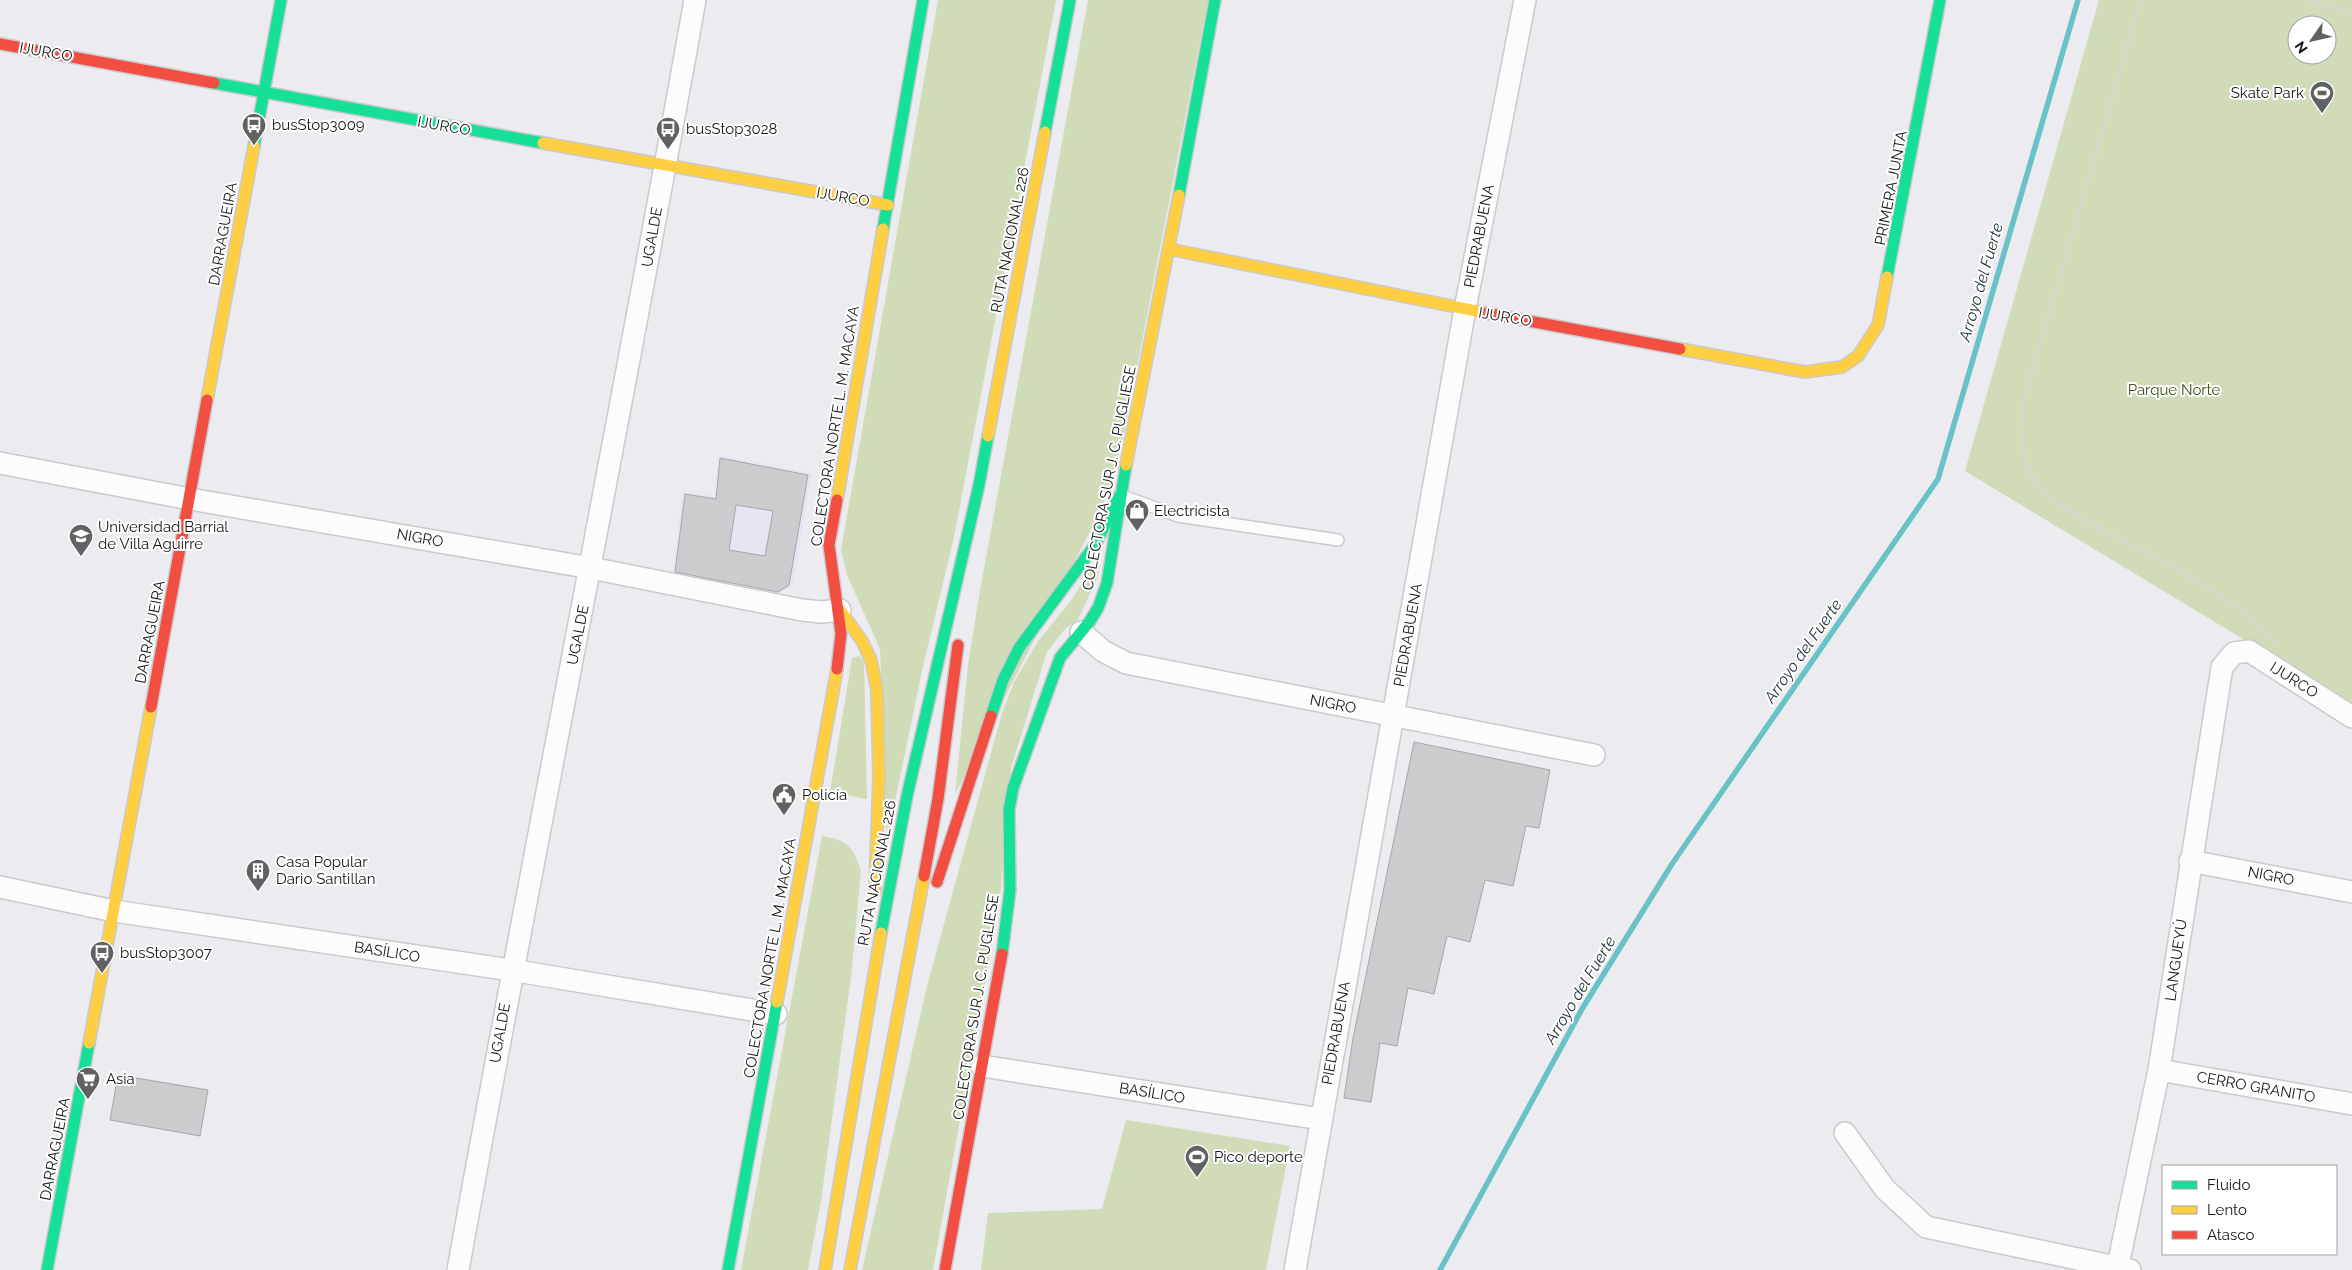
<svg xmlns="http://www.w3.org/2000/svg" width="2352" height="1270" viewBox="0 0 2352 1270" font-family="Raleway,sans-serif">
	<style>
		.education { fill: #e8e4f2 }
		.green { fill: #cfdcb7; fill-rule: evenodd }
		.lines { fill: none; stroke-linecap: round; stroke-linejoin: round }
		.stream { stroke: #68c2c7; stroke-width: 5.5 }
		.building { fill: #ccccce; stroke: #a7a7aa; fill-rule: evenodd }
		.lane-casing { stroke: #cacacc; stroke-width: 14 }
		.street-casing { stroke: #cacacc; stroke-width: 24 }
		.fast-casing { stroke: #cacacc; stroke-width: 14 }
		.slow-casing { stroke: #cacacc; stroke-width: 14 }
		.jam-casing { stroke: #cacacc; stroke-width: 14 }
		.path { stroke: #d6d6d7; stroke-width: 3; stroke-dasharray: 5 2.5; stroke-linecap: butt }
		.lane { stroke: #fcfcfd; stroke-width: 11 }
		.street { stroke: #fcfcfd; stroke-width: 21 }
		.fast { stroke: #16e098; stroke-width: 11 }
		.slow { stroke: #ffcf43; stroke-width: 11 }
		.jam { stroke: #f24e42; stroke-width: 11 }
		.labels { text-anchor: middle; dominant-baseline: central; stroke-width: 4; stroke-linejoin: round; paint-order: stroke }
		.street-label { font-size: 15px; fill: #161618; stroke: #fff }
		.poi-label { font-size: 15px; fill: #161618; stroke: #fff; text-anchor: start }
		.park-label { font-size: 15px; fill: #43521b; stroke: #fff }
		.water-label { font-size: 16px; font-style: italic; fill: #1a2f30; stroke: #fff }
	</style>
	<rect width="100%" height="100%" fill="#ececf0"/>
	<path class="education" d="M718,455L812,473L793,587L779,594L673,574L682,490L714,496Z"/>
	<path class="green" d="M938,0H1056L954,537L922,671L887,840L880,649L847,575L841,550Z
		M1088,0H1208L1123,440L1102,508L955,794L968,665L979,596Z
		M2099,0H2352V705L1965,471ZM2297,25H2327V55H2297Z
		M1100,562L1098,577L1078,619L1064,630L1047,652L1011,768L1000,898L933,1270H862L927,986L1002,713L1014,682L1039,640L1070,602L1091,569Z
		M859,656L864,661L867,799L830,792L852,658Z
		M822,836C847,840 853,846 861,871L851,977L821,1201L808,1270H741Z
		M1126,1120L1290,1146L1266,1270H981L988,1213L1102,1209Z"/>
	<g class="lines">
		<path class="stream" d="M1440,1270L1582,1009L1672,864L1938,479L2078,0"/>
	</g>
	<path class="building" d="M720,458L808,475L789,585L778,592L675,572L685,494L716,499ZM736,505L773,511L765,556L729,550Z
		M1414,742L1550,770L1539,828L1526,826L1513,886L1485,880L1470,942L1447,936L1434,994L1408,988L1397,1046L1380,1043L1371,1102L1344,1098L1353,1038Z
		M118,1075L208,1090L200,1136L110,1120Z"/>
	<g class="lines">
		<defs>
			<path id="lane" d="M1120,495L1178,516L1338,540"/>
			<path id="street" d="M0,463L190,499L591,568L802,610L822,612L840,610
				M1081,632L1103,651L1126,663L1594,755
				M2190,861L2352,892
				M0,887L114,911L511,970L776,1014
				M982,1066L1321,1119
				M2159,1070L2352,1104
				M1845,1133L1885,1189L1926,1227L2130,1270
				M458,1270C534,846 620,424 695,0
				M1295,1270L1465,309L1525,0
				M2117,1270L2159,1070L2222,667L2234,653L2249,651L2352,717"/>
			<path id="fast" d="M214,83L543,143
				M1045,132L1070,0
				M254,146L281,0
				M1179,195L1215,0
				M883,229L923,0
				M1887,277L1940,0
				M991,716L1003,680L1019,648L1095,545L1120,495
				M881,933L907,796L979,485L988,436
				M1002,954L1010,890L1009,810L1013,788L1060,658L1090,621L1098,608L1107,583L1126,465
				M47,1270L89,1043
				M728,1270L777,1002"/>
			<path id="slow" d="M543,143L888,205
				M1169,249L1486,313
				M1680,349L1805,372L1842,367L1858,356L1878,325L1887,277
				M207,400L254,146
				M988,436L1045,132
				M1126,465L1179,195
				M837,500L883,229
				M840,610L862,641L871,660L877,690L879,776L875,891
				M777,1002L837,669
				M89,1043L151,707
				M825,1270L881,933
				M850,1270L924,876"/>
			<path id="jam" d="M0,44L214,83
				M1486,313L1680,349
				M837,500L829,545L841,634L837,669
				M151,707L207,400
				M924,876L938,799L958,645
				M937,882L991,716
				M945,1270L1002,954"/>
		</defs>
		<use href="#lane" class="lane-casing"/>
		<use href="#street" class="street-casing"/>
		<use href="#fast" class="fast-casing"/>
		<use href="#slow" class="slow-casing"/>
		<use href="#jam" class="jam-casing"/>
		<path class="path" d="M2141,0L2023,403C2022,425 2020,450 2029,471C2044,506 2110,532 2142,550C2168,563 2193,578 2217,594C2239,608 2257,624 2275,643
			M2308,0L2352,13"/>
		<use href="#lane" class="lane"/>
		<use href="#street" class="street"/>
		<use href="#fast" class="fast"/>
		<use href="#slow" class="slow"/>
		<use href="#jam" class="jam"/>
	</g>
	<defs>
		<symbol id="stadium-pin" viewBox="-11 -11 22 30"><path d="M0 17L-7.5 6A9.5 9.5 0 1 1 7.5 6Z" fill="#616164" stroke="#fff"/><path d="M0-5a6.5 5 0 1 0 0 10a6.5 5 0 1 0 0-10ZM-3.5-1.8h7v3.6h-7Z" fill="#fff"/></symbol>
		<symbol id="bus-pin" viewBox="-11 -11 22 30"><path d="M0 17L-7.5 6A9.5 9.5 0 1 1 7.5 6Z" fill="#616164" stroke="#fff"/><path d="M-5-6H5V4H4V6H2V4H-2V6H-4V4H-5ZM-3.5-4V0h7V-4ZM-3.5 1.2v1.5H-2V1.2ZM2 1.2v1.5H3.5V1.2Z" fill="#fff"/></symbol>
		<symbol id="shop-pin" viewBox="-11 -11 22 30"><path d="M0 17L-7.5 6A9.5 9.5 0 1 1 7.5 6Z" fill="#616164" stroke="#fff"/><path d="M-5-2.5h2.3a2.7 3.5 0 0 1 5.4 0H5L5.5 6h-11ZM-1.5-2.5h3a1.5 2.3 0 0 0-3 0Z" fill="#fff"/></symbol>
		<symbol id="school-pin" viewBox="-11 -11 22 30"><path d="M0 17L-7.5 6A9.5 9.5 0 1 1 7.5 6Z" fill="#616164" stroke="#fff"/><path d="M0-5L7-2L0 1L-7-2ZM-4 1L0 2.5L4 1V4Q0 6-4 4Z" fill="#fff"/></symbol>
		<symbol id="civic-pin" viewBox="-11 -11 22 30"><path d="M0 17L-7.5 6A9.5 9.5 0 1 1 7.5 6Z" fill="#616164" stroke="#fff"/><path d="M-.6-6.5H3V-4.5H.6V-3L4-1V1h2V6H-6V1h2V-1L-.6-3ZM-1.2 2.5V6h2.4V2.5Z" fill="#fff"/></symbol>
		<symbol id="building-pin" viewBox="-11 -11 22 30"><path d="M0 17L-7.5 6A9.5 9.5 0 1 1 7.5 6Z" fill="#616164" stroke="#fff"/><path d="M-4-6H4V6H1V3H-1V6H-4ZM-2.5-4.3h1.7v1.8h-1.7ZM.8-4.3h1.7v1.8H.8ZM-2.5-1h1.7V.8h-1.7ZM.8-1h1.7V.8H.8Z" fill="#fff"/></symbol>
		<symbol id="supermarket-pin" viewBox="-11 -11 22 30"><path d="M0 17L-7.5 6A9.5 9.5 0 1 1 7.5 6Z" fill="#616164" stroke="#fff"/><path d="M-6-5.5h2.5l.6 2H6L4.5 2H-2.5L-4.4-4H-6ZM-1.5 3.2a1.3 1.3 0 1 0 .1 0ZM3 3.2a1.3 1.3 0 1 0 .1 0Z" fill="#fff"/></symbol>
	</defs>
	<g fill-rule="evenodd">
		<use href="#stadium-pin" x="2308" y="79" width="28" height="38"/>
		<use href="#bus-pin" x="240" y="111" width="28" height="38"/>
		<use href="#bus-pin" x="654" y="115" width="28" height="38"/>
		<use href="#shop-pin" x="1123" y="497" width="28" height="38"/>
		<use href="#school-pin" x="67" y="522" width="28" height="38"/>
		<use href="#civic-pin" x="770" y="781" width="28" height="38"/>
		<use href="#building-pin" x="244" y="857" width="28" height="38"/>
		<use href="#bus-pin" x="88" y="939" width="28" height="38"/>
		<use href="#supermarket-pin" x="74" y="1065" width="28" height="38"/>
		<use href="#stadium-pin" x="1183" y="1143" width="28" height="38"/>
	</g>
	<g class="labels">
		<g class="street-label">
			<text transform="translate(46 52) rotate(10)">IJURCO</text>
			<text transform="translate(444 126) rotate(10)">IJURCO</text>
			<text transform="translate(1891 188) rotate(-79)">PRIMERA JUNTA</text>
			<text transform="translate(843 197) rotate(10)">IJURCO</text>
			<text transform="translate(223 234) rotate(-80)">DARRAGUEIRA</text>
			<text transform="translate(1479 236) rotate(-79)">PIEDRABUENA</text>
			<text transform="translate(652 237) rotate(-80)">UGALDE</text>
			<text transform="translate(1010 240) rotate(-79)">RUTA NACIONAL 226</text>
			<text transform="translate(1505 317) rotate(10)">IJURCO</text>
			<text transform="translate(835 426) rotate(-81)">COLECTORA NORTE L. M. MACAYA</text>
			<text transform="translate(1109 478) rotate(-79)">COLECTORA SUR J. C. PUGLIESE</text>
			<text transform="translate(420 538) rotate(10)">NIGRO</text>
			<text transform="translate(150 632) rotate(-79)">DARRAGUEIRA</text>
			<text transform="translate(578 635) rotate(-79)">UGALDE</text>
			<text transform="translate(1408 635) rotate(-80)">PIEDRABUENA</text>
			<text transform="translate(2294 680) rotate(32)">IJURCO</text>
			<text transform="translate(1333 704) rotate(11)">NIGRO</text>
			<text transform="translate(877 873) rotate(-79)">RUTA NACIONAL 226</text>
			<text transform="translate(2271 876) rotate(11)">NIGRO</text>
			<text transform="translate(387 952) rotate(9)">BASÍLICO</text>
			<text transform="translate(770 958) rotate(-80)">COLECTORA NORTE L. M. MACAYA</text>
			<text transform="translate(2176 960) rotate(-82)">LANGUEYÚ</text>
			<text transform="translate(976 1007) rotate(-81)">COLECTORA SUR J. C. PUGLIESE</text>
			<text transform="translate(500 1033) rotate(-80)">UGALDE</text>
			<text transform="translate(1336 1033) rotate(-80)">PIEDRABUENA</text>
			<text transform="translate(2256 1087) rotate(10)">CERRO GRANITO</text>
			<text transform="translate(1152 1093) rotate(9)">BASÍLICO</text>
			<text transform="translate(55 1149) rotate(-79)">DARRAGUEIRA</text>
		</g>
		<g class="poi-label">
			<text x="2304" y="93" text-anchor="end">Skate Park</text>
			<text x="272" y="125">busStop3009</text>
			<text x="686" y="129">busStop3028</text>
			<text x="1154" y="511">Electricista</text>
			<text x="98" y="527">Universidad Barrial<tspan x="98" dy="17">de Villa Aguirre</tspan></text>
			<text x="802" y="795">Policía</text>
			<text x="276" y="862">Casa Popular<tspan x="276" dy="17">Dario Santillan</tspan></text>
			<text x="120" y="953">busStop3007</text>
			<text x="106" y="1079">Asia</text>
			<text x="1214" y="1157">Pico deporte</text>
		</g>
		<g class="park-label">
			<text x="2174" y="390">Parque Norte</text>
		</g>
		<g class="water-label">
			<text transform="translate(1981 282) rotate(-74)">Arroyo del Fuerte</text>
			<text transform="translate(1803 651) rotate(-55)">Arroyo del Fuerte</text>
			<text transform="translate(1580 990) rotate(-59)">Arroyo del Fuerte</text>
		</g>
	</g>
	<rect x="2162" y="1165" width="175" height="90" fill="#ffffff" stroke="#a2a2a3"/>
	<rect x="2172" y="1181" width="25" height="8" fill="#16e098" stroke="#a2a2a3"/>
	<text x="2207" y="1190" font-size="15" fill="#161618">Fluido</text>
	<rect x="2172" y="1206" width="25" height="8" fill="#ffcf43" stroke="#a2a2a3"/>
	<text x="2207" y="1215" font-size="15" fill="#161618">Lento</text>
	<rect x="2172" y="1231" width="25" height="8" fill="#f24e42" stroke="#a2a2a3"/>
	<text x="2207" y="1240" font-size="15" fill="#161618">Atasco</text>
	<g transform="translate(2312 40) rotate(236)"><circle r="24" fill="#ffffff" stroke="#a2a2a3"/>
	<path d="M0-4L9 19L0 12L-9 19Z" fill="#616164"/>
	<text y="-8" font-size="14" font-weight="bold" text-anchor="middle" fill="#161618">N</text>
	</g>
</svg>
